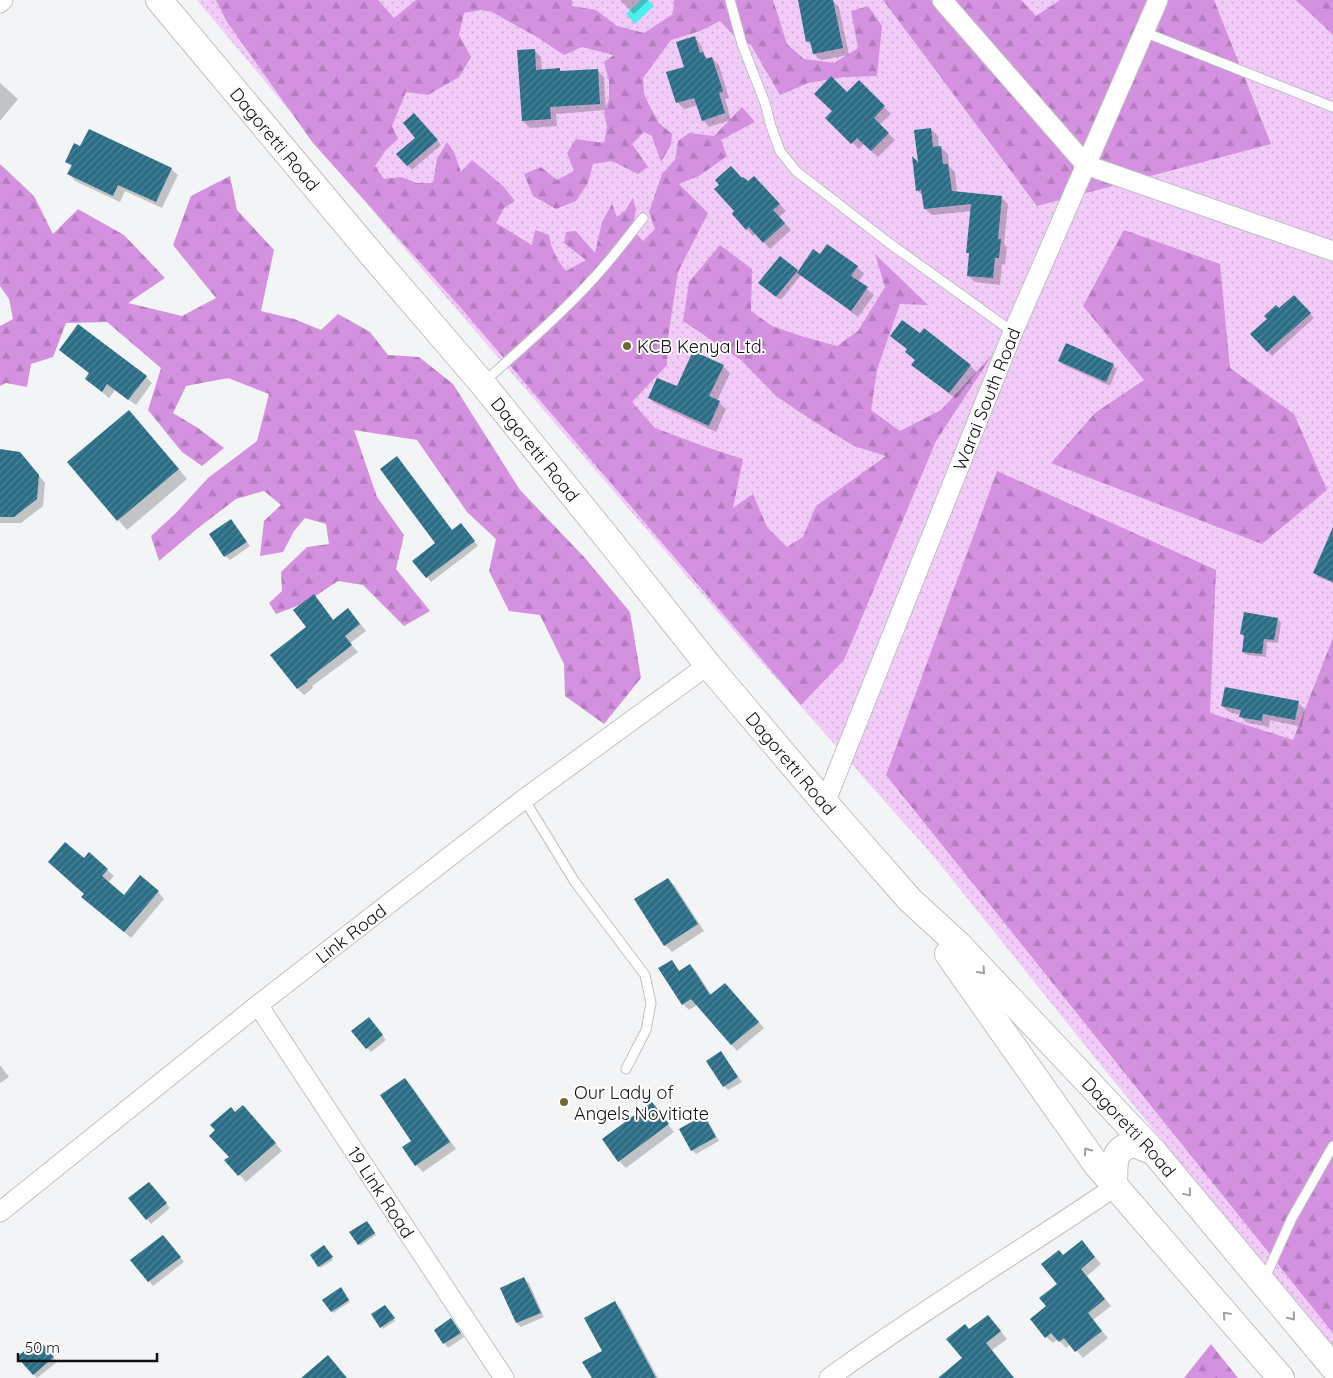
<svg xmlns="http://www.w3.org/2000/svg" width="1333" height="1378" viewBox="0 0 1333 1378" font-family="Quicksand,sans-serif">
	<style>
		.grass { fill: url(#grass-dots) }
		.forest { fill: url(#forest-firs) }
		.water { fill: #4fefef }
		.shadow { fill: #0003 }
		.building { fill: url(#building-hatch) }
		.lines { fill: none; stroke-linecap: round; stroke-linejoin: round }
		.lane-casing { stroke: #bfc1c4; stroke-width: 11 }
		.street-casing { stroke: #bfc1c4; stroke-width: 21 }
		.secondary-casing { stroke: #bfc1c4; stroke-width: 28 }
		.lane { stroke: #fff; stroke-width: 9 }
		.street { stroke: #fff; stroke-width: 19 }
		.secondary { stroke: #fff; stroke-width: 26 }
		.oneway { stroke: #9f9fa0 }
		.poi-dot { fill: #6f6734; stroke: #fff; stroke-width: 2 }
		.labels { text-anchor: middle; dominant-baseline: central; stroke-width: 4; stroke-linejoin: round; paint-order: stroke }
		.street-label { font-size: 18px; fill: #0f1011; stroke: #fff }
		.poi-label { font-size: 18px; fill: #0f1011; stroke: #fff; text-anchor: start }
	</style>
	<defs>
		<pattern id="grass-dots" width="8" height="8" patternUnits="userSpaceOnUse" patternTransform="scale(1.25)"><rect width="8" height="8" fill="#f2cbf9"/><path d="M2 2h.1M6 6h.1" fill="none" stroke="#ceadd4" stroke-width="1.8" stroke-linecap="round"/></pattern>
		<pattern id="forest-firs" width="22" height="20" patternUnits="userSpaceOnUse" patternTransform="scale(1.25)"><rect width="22" height="20" fill="#d391df"/><path d="M5 1l3.5 6h-7zM16 11l3.5 6h-7z" fill="#b47cbe"/></pattern>
		<pattern id="building-hatch" width="6" height="6" patternUnits="userSpaceOnUse" patternTransform="scale(1.25)"><rect width="6" height="6" fill="#2a6d87"/><path d="M-1 1l2-2M0 6l6-6M5 7l2-2" fill="none" stroke="#548396"/></pattern>
	</defs>
	<rect width="100%" height="100%" fill="#f2f4f6"/>
	<path class="grass" d="M197,0H1333V1350L1100,1064L935,858L734,631L409,254Z"/>
	<path class="forest" d="M216,0H378L394,18L416,0H572V6L596,10L617,26L644,33L673,14L674,0H773L787,44L804,59L834,63L858,48L851,11L868,6L882,26L877,76L844,77L808,83L780,95L751,45L734,36L720,21L700,31L671,40L643,78L644,93L648,103L659,123L672,134L671,145L661,162L652,136L644,132L632,144L648,167L638,174L612,161L593,164L588,183L576,201L556,209L533,196L524,174L541,167L557,180L574,171L567,153L576,139L604,143L607,127L604,113L609,99V81L604,62L614,55L582,47L564,55L537,37L492,12L481,10L464,13L459,35L471,57L459,77L428,95L406,92L392,126L398,139L386,150L375,166L384,179L401,177L417,183H433L437,159L447,142L454,152L461,172L472,160L503,186L515,201L504,208L496,223L532,245L535,230L549,235C551,249 557,260 566,271L586,260L564,243L566,232L576,231L595,253L602,222L612,204L617,217L625,211L633,198L636,210L632,229L643,241L655,229L649,212L662,174L675,160L678,141L689,133L714,136L742,107L755,122L721,140L727,156L699,176L679,184L708,213L678,272L667,344V365L632,402L655,428L706,447L743,459L733,508L753,494L767,527L787,547L803,537L816,506L886,456L854,446L810,419L776,396L741,360L683,321L689,282L720,245L752,269L751,311L772,326L801,336L837,346L858,331L885,287L875,254L928,305L900,304L877,370L871,410L900,431L941,410L993,354L936,441L844,660L801,705L461,308L313,143L227,22Z
		M883,0H1021L1036,16L1060,0H1214L1271,144L1037,206Z
		M1296,0H1333V35Z
		M0,164L34,196L53,234L78,209L124,235L165,278L128,303L182,316L216,298L173,245L191,196L230,176L237,210L274,250L261,311L294,319L321,330L338,314L370,332L388,355L419,357L453,384L520,490L585,558L630,612L641,678L604,724L565,696L564,664L540,615L509,611L489,571L496,539L467,512L417,440L354,430L377,497L404,535L396,569L430,611L404,626L363,585L338,581L305,603L276,614L269,603L282,591L281,572L307,547L329,544L326,524L305,518L294,531L283,552L260,556L264,521L281,505L264,491L236,499L198,528L159,561L151,536L176,513L208,478L257,441L269,394L228,378L186,386L173,413L198,428L224,448L202,466L182,452L148,410L161,368L107,322L66,323L53,357L31,364L27,387L6,383L0,386V326L13,319L9,299L0,286Z
		M1124,230L1220,264L1230,368L1294,414L1327,490L1262,544L1051,463L1095,413L1144,380L1083,306Z
		M997,471L1216,570L1210,713L1293,740L1333,638V1333L886,775Z
		M1211,1344L1238,1378H1184Z"/>
	<path class="water" d="M641,0H648L654,6L635,24L626,14Z"/>
	<path class="shadow" d="M620,0H649L634,14Z
		M799,0H832L839,7L849,55L821,60L814,54L813,47L807,41Z
		M695,38L701,45L705,56L708,59L712,58L719,65L729,98L725,99L731,120L709,127L703,120L698,105L684,109L677,102L685,68Z
		M535,51L541,57L542,71L559,70L562,72L597,70L604,77L606,110L556,114L557,126L530,128L523,121Z
		M859,82L891,114L879,125L895,140L878,157L864,144L859,149L826,118Z
		M0,83L18,99L0,121Z
		M419,119L441,145L412,170L398,154L417,138Z
		M931,129L938,136L939,147H941L948,154L949,166L955,172L957,192L1001,197L1008,204L1004,244L1007,247L1005,265L1002,264L1000,285L975,282L968,276L970,255L968,252L972,211L932,215L925,209L923,196L917,190L920,165Z
		M67,162L171,169L178,175L162,208L125,191L120,202L75,181L69,174L72,167Z
		M742,179L748,183L761,184L786,211L779,217L791,230L770,249L756,234L753,236L747,229Z
		M827,246L857,267L864,274L858,282L874,295L858,317L801,275L781,300L764,287L797,270L799,272L820,256Z
		M1294,296L1314,318L1272,356L1252,334Z
		M891,336L970,366L977,372L956,399L920,371L916,361L907,352L908,350Z
		M1059,361L1113,365L1117,369L1110,386L1064,365Z
		M723,366L730,373L717,401L726,409L716,432L656,404L649,398L677,388Z
		M146,377L152,383L136,405L115,390L109,398L86,379Z
		M138,421L187,479L127,530L69,462Z
		M0,450L27,461L45,483L43,506L21,523H0Z
		M231,520L250,546L230,560L225,556Z
		M465,529L478,546L431,582L414,561L453,531Z
		M1333,553V583L1318,577L1314,572Z
		M320,602L334,621L354,616L366,631L350,643L358,652L312,686L313,688L304,695L298,689L308,627Z
		M1278,619L1281,623L1278,643L1267,642L1266,657L1247,655L1243,652L1245,637L1241,634Z
		M1298,703L1305,709L1302,727L1270,720L1269,727L1247,723L1240,716L1241,715L1229,712L1222,706Z
		M89,854L114,876L108,883L124,897L158,892L164,899L131,938L90,903L85,894L84,860Z
		M668,879L675,886L704,931L672,952L665,945Z
		M672,961L680,972L690,965L696,971L712,996L731,990L764,1028L737,1051L697,1005L689,1010L683,1004Z
		M373,1023L386,1040L371,1052L367,1048Z
		M721,1053L742,1082L728,1090L724,1086Z
		M0,1065L9,1077L0,1083Z
		M405,1080L412,1087L456,1149L423,1172L416,1165Z
		M652,1104L674,1132L626,1168L619,1161Z
		M235,1114H250L282,1151L246,1182L226,1160L230,1157Z
		M704,1117L708,1121L719,1141L696,1154L692,1150Z
		M153,1188L170,1208L151,1224L147,1219Z
		M369,1224L376,1235L360,1246L359,1244Z
		M167,1241L184,1262L153,1286L132,1260Z
		M326,1248L333,1260L320,1268L319,1266Z
		M1088,1249L1101,1264L1087,1276L1111,1306L1093,1320L1108,1338L1083,1358L1071,1344L1066,1348L1058,1339L1053,1343L1046,1337L1048,1307L1059,1284L1063,1256Z
		M524,1279L529,1283L544,1317L521,1327L517,1323L502,1289Z
		M342,1291L350,1302L333,1313L332,1311Z
		M614,1303L621,1309L658,1378H593L603,1351Z
		M387,1308L395,1321L383,1329L372,1315Z
		M451,1320L464,1337L448,1348L435,1330Z
		M994,1323L1007,1339L992,1350L1014,1378H951L964,1358L969,1330Z
		M44,1347L57,1362L37,1378L18,1357Z"/>
	<path class="building" d="M798,0H833L843,48L813,54L810,41L806,42Z
		M695,36L700,53L703,52L706,59L712,57L723,91L719,93L725,113L702,121L694,98L676,103L666,72L684,67L676,42Z
		M535,49L536,70L560,68V71L598,69L600,104L550,107L551,119L522,121L517,50Z
		M831,76L847,92L859,80L885,106L874,118L889,133L871,151L857,138L851,144L825,118L832,111L814,94Z
		M414,113L438,140L407,166L396,154L415,138L403,123Z
		M931,128L933,147L941,146L943,164H948L952,191L1002,196L998,239H1001L999,258H995L993,278L967,276L969,253H966L971,204L924,209L921,190L916,191L912,156L918,162L914,130Z
		M89,129L172,168L156,202L118,185L113,196L67,174L72,165L65,162L74,143L80,146Z
		M731,166L742,178L743,177L748,181L754,176L780,204L773,210L785,223L763,243L749,227L746,230L732,214L734,211L714,189L719,185L715,180Z
		M827,244L858,266L851,276L868,287L851,311L797,273L813,249L820,254Z
		M780,256L798,270L776,297L758,283Z
		M1294,295L1311,313L1267,352L1250,334L1267,319L1264,316L1276,305L1279,308Z
		M902,320L920,333L924,328L971,365L949,393L911,365L915,360L905,352L907,349L890,336Z
		M78,324L147,376L128,400L107,384L102,392L85,379L89,373L59,350Z
		M1066,343L1114,364L1106,382L1058,361Z
		M693,351L724,365L709,396L720,401L709,426L648,398L657,378L677,386Z
		M129,410L179,469L117,521L67,462Z
		M0,449L20,452L39,475L37,499L14,517H0Z
		M397,456L452,530L461,523L475,541L426,578L412,561L435,543L380,469Z
		M231,519L247,542L224,557L209,534Z
		M1333,527V582L1313,573Z
		M314,594L333,620L348,608L360,624L345,636L352,645L307,680L308,681L297,689L270,655L306,627L293,610Z
		M1244,612L1278,618L1274,640L1264,639L1262,654L1242,652L1244,635L1240,634Z
		M1225,687L1299,701L1295,720L1263,714L1262,721L1239,717L1241,710L1221,706Z
		M65,842L84,858L89,852L108,869L102,876L124,895L140,875L159,891L124,932L81,897L84,894L48,862Z
		M668,878L698,924L664,946L634,899Z
		M672,960L679,971L690,964L710,995L725,983L759,1022L731,1045L691,999L682,1005L658,968Z
		M369,1017L383,1035L366,1049L351,1031Z
		M721,1051L738,1077L723,1087L706,1061Z
		M405,1078L450,1142L415,1166L402,1147L411,1141L380,1095Z
		M652,1102L669,1124L618,1162L602,1139Z
		M243,1105L276,1143L238,1176L224,1160L229,1157L209,1136L215,1130L210,1125L231,1107L235,1112Z
		M704,1115L716,1137L691,1151L679,1129Z
		M149,1182L167,1203L146,1220L128,1198Z
		M367,1221L375,1233L358,1245L349,1232Z
		M163,1235L181,1257L148,1282L130,1260Z
		M1082,1240L1095,1257L1081,1269L1105,1299L1088,1313L1102,1331L1075,1352L1064,1338L1059,1342L1051,1333L1045,1338L1030,1319L1046,1306L1039,1298L1057,1284L1041,1264L1059,1250L1063,1255Z
		M324,1245L333,1257L318,1267L310,1255Z
		M524,1277L541,1313L516,1323L500,1288Z
		M341,1287L349,1300L331,1312L322,1300Z
		M615,1301L656,1378H592L582,1362L602,1351L584,1318Z
		M385,1305L395,1318L380,1328L371,1314Z
		M988,1315L1001,1331L986,1343L1014,1378H938L962,1358L946,1339L965,1324L969,1329Z
		M451,1318L461,1333L443,1344L434,1330Z
		M40,1341L54,1357L33,1375L17,1357L29,1347L31,1349Z
		M328,1355L347,1378H301Z"/>
	<g class="lines">
		<defs>
			<path id="lane" d="M730,0L742,44L765,103L771,126L780,151L796,171L889,243L1013,332
				M1144,32L1333,107
				M484,382C526,344 570,307 607,263C619,249 631,233 643,218
				M524,799L575,882L645,975L651,1003L646,1030L626,1069
				M1264,1280L1292,1218L1333,1146"/>
			<g id="street">
				<path d="M942,0L1086,165L1333,251"/>
				<path d="M0,3L3,0"/>
				<path id="s1" d="M825,803L1013,332L1158,0"/>
				<path id="s2" d="M258,1005L504,1378"/>
				<path id="s3" d="M0,1212L258,1005L524,799L708,665"/>
				<path d="M829,1378C922,1310 1021,1251 1116,1186"/>
			</g>
			<g id="secondary">
				<path id="s4" d="M159,0L373,256L482,383L613,545L708,665L825,803L910,900L958,944L1154,1152L1333,1367"/>
				<path d="M948,954L1096,1164L1281,1378"/>
				<path d="M1114,1184C1115,1164 1111,1149 1134,1144L1154,1152"/>
			</g>
		</defs>
		<use href="#lane" class="lane-casing"/>
		<use href="#street" class="street-casing"/>
		<use href="#secondary" class="secondary-casing"/>
		<use href="#lane" class="lane"/>
		<use href="#street" class="street"/>
		<use href="#secondary" class="secondary"/>
	</g>
	<defs><path id="oneway-chevron" d="M-2-3.5L2.5 0L-2 3.5" fill="none" stroke-width="1.6" stroke-linecap="round" stroke-linejoin="round" transform="scale(1.25)"/></defs>
	<g class="oneway">
		<use href="#oneway-chevron" transform="translate(982 971) rotate(48)"/>
		<use href="#oneway-chevron" transform="translate(1087 1151) rotate(-125)"/>
		<use href="#oneway-chevron" transform="translate(1188 1193) rotate(50)"/>
		<use href="#oneway-chevron" transform="translate(1226 1315) rotate(-131)"/>
		<use href="#oneway-chevron" transform="translate(1292 1317) rotate(51)"/>
	</g>
	<g class="poi-dot">
		<circle cx="627" cy="346" r="5"/>
		<circle cx="564" cy="1102" r="5"/>
	</g>
	<g class="labels">
		<g class="street-label">
			<text stroke="none"><textPath href="#s4" startOffset="181">Dagoretti Road</textPath></text>
			<text stroke="none"><textPath href="#s1" startOffset="435">Warai South Road</textPath></text>
			<text stroke="none"><textPath href="#s4" startOffset="586">Dagoretti Road</textPath></text>
			<text stroke="none"><textPath href="#s4" startOffset="991">Dagoretti Road</textPath></text>
			<text stroke="none"><textPath href="#s3" startOffset="448">Link Road</textPath></text>
			<text stroke="none"><textPath href="#s4" startOffset="1488">Dagoretti Road</textPath></text>
			<text stroke="none"><textPath href="#s2" startOffset="224">19 Link Road</textPath></text>
		</g>
		<g class="poi-label">
			<text x="637" y="346">KCB Kenya Ltd.</text>
			<text x="574" y="1092">Our Lady of<tspan x="574" dy="21">Angels Novitiate</tspan></text>
		</g>
	</g>
	<path d="M18 1353v8h139v-8" fill="none" stroke="#0f1011" stroke-width="2.5"/>
	<text x="25" y="1353" font-size="15" fill="#0f1011" stroke="#ffffff" stroke-width="4" paint-order="stroke">50 m</text>
</svg>
